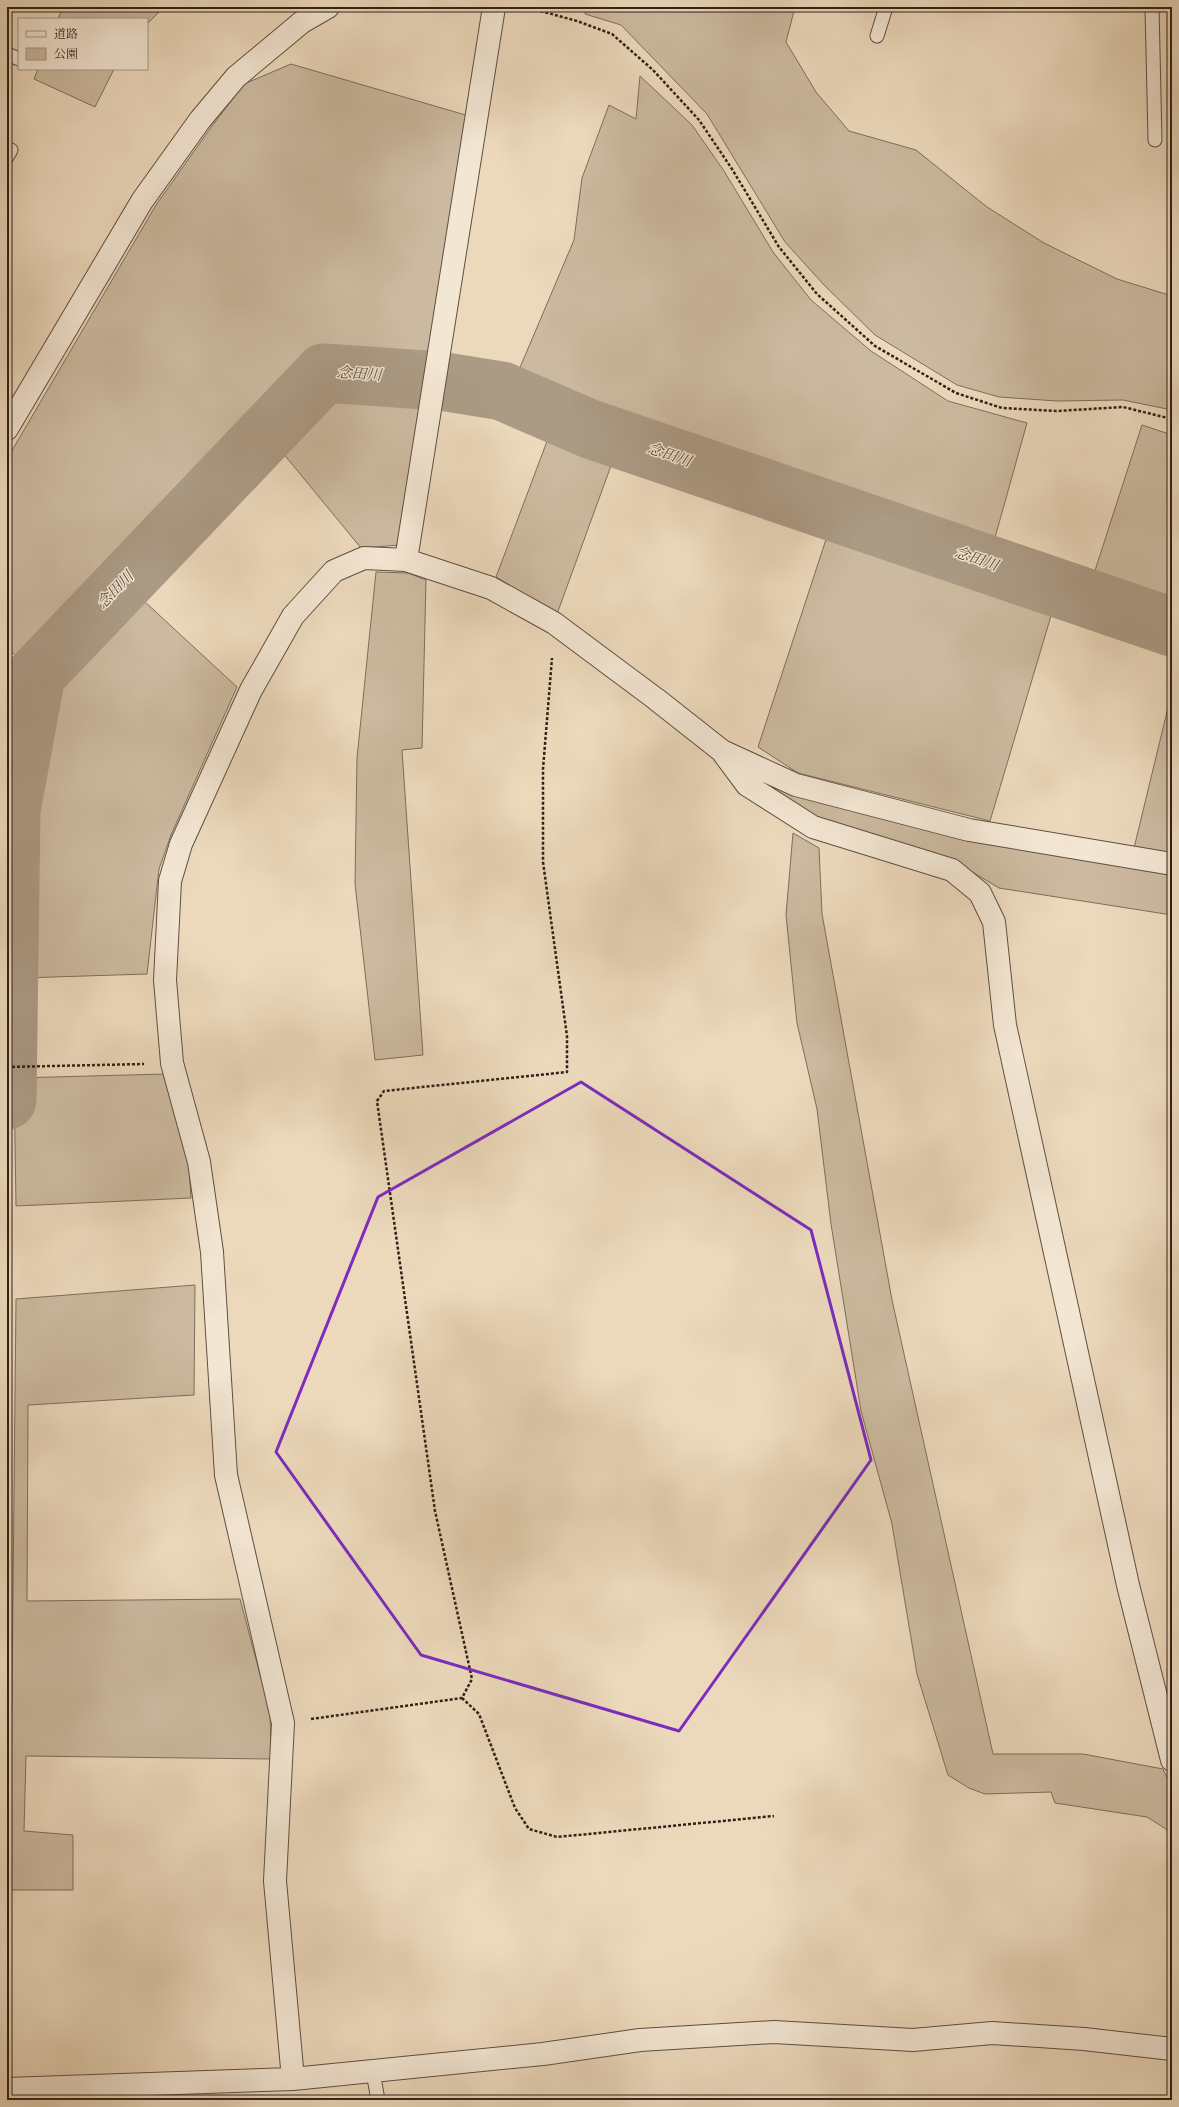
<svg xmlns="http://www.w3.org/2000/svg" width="1179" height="2107" viewBox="0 0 1179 2107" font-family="Vollkorn,'Noto Serif JP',serif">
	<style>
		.green { fill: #ccbaa0; stroke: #7d6e5c }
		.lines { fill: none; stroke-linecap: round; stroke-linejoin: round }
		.river { stroke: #ab9a84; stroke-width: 59 }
		.service-casing { stroke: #5e4f41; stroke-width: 15 }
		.minor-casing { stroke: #5e4f41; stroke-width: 24 }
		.path { stroke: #2e2118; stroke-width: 2.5; stroke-dasharray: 3 2; stroke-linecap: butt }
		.service { stroke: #f3e6d3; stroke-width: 13 }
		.minor { stroke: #f3e6d3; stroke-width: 22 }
		.marked { fill: none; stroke: #7b2cbf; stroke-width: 3; stroke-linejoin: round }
		.labels { text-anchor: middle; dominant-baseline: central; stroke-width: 3; stroke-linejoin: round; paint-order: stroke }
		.water-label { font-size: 15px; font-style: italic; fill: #5a4b3e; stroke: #f3e6d3 }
	</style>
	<rect width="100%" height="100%" fill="#ecd9bc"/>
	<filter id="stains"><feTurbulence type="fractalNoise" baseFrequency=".005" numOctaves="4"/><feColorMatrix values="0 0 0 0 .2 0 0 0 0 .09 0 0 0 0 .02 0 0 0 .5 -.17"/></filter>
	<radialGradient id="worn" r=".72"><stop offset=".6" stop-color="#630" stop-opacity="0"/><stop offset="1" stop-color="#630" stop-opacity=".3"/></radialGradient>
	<path class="green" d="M63,7H164L147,24V19H58Z
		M586,7H795L786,42L816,92L849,131L916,150L987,207L1044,243L1117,279L1172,296V410L1123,400L1057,401L999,397L957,385L875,335L824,285L785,242L707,114L621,25L585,14Z
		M291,64L469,116L431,370L315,366L27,665L7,648V459L156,205L212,126L244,84Z
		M38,69H114L95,107L34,79Z
		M640,76L692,125L724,171L773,252L811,300L871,351L948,401L1027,423L991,552L596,421L513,384L574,240L582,178L609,105L636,119Z
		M329,383L429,388L400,545L361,548L273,441Z
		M1142,425L1172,435V613L1090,586Z
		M552,428L616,452L557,614L496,577Z
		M832,521L1056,599L990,821L798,773L758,747Z
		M376,572L408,573L426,580L422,748L402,750L423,1055L375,1060L355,884L357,758Z
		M131,589L237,687L171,835L159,869L147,974L22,978L19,810L44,679Z
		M1172,691V855L1134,848Z
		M757,781L795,793L1172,871V915L999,888L969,870L813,819Z
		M793,833L819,848L822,914L892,1300L993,1754H1083L1163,1769L1172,1789V1838L1166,1829L1147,1817L1055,1803L1051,1792L985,1794L969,1788L948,1775L917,1674L892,1524L861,1411L831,1224L817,1109L797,1023L786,915Z
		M166,1074L188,1153L191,1198L16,1206L14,1078Z
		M195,1285L194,1395L28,1405L27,1601L240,1599L270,1712L271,1759L26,1756L24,1831L73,1835V1890H10L16,1299Z"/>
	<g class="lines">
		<path class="river" d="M7,1100L11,810L36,675L324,373L440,381L502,391L590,429L1172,627"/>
		<defs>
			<path id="service" d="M1152,7L1155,140
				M877,36L886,7
				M7,54L19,59
				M7,157L11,150
				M373,2072L378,2100"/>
			<path id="minor" d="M7,429L142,201L200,120L236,77L302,22L328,7
				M406,560L494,7
				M724,754L747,785L813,827L952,870L980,893L994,922L1005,1025L1128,1585L1172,1760
				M293,2079L275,1881L283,1723L226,1475L212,1252L199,1162L172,1063L165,980L170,881L181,844L251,690L293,616L334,571L364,558L406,560L491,588L554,623L656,699L722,751L796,785L969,830L1172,864
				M7,2089L293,2079L543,2054L640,2040L774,2032L913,2040L992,2033L1084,2039L1172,2049"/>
		</defs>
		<use href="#service" class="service-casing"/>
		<use href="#minor" class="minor-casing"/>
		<path class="path" d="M526,7L577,21L612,34L653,70L699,120L732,169L779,247L817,294L875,346L956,393L1002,408L1057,411L1123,407L1172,419
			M7,1067L144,1064
			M462,1698L479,1714L515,1808L529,1829L557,1837L774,1816
			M311,1719L462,1698L472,1679L435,1511L377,1101L384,1091L567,1072V1036L543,862V769L552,658"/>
		<use href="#service" class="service"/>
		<use href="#minor" class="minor"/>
	</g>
	<path class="marked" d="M581,1082L811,1230L871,1460L679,1731L421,1655L276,1452L378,1197Z"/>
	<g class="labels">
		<g class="water-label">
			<text transform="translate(359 375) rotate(4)">念田川</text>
			<text transform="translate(669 456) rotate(19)">念田川</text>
			<text transform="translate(976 560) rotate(19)">念田川</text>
			<text transform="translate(116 591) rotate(-46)">念田川</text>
		</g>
	</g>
	<rect width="1179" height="2107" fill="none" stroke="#ecd9bc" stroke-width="24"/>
	<rect x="8" y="8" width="1163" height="2091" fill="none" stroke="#2e2118" stroke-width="2"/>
	<rect x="12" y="12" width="1155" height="2083" fill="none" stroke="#2e2118"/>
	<rect x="18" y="18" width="130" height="52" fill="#f3e6d3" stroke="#a49788"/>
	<rect x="26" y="31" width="20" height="6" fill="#f3e6d3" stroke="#a49788"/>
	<text x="54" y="38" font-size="12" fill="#2e2118">道路</text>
	<rect x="26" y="48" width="20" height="12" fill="#ccbaa0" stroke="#a49788"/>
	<text x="54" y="58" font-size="12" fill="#2e2118">公園</text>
	<rect width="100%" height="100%" filter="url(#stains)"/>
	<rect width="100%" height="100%" fill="url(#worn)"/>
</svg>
